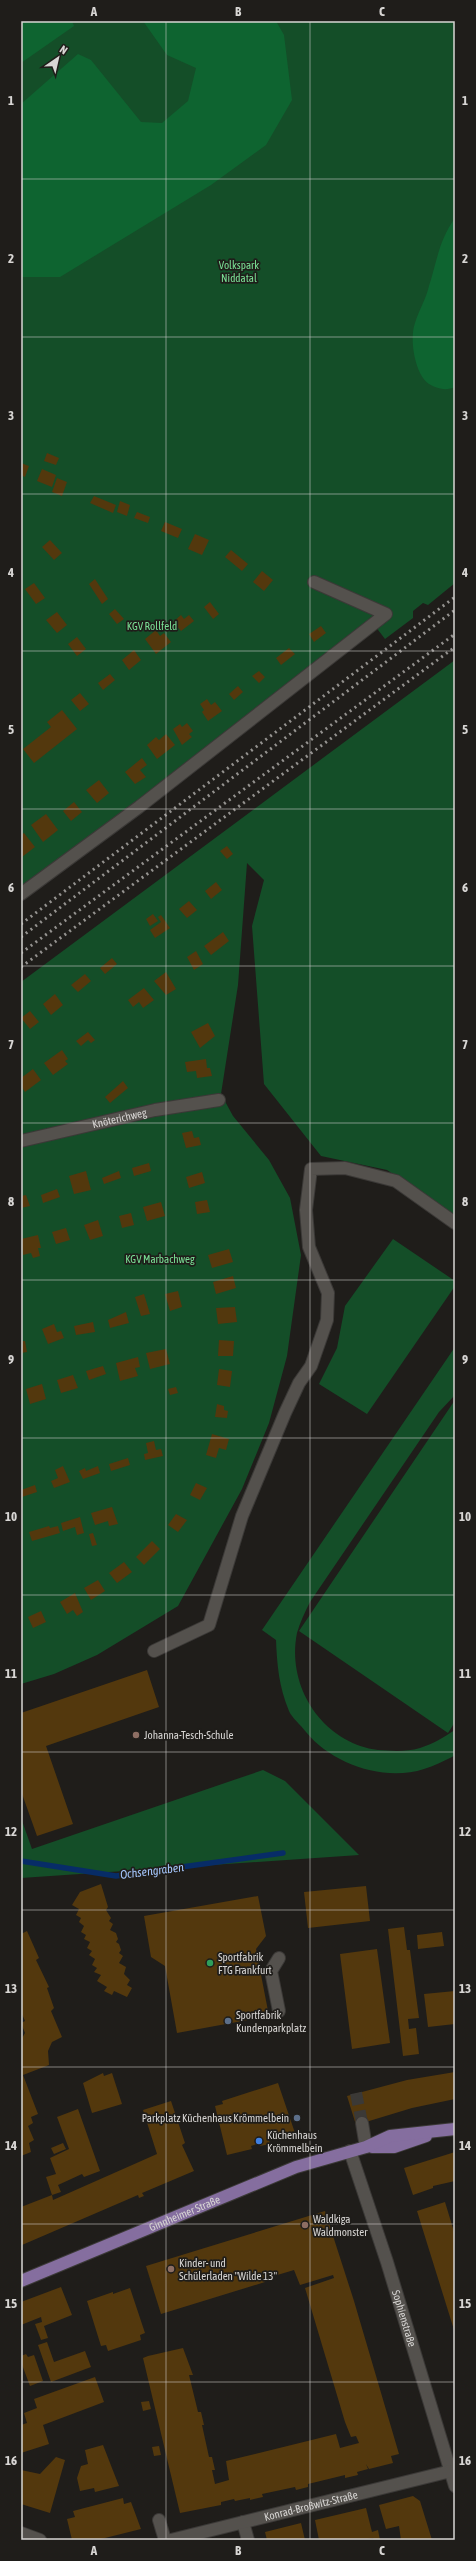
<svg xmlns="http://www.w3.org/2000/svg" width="476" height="2561" viewBox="0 0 476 2561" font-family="'Asap Condensed',sans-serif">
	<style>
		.green { fill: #144e28 }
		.forest { fill: #0e6430 }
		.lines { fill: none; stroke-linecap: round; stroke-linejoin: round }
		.stream { stroke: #072c67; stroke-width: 5.5 }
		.building { fill: #53380d }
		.minor-tunnel { stroke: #3b3936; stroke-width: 12; stroke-dasharray: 12 6; stroke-linecap: butt }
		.minor-casing { stroke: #3b3937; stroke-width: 14 }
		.major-casing { stroke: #3b3937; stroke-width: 14 }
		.minor { stroke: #54514d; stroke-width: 12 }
		.major { stroke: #856e9f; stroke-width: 12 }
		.rail { stroke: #959390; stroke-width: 3; stroke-dasharray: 2 4; stroke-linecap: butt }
		.grid { fill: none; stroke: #d8d6d4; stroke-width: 1; stroke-opacity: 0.55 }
		.education-dot { fill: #8d6e63; stroke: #1f1d1a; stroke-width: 1.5 }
		.leisure-dot { fill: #2e9e5b; stroke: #1f1d1a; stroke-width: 1.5 }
		.service-dot { fill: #5c6f8a; stroke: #1f1d1a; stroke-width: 1.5 }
		.shop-dot { fill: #3f7fe0; stroke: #1f1d1a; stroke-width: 1.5 }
		.labels { text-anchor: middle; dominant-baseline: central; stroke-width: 3.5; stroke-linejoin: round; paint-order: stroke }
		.park-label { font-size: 11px; fill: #7ae095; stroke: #1f1d1a }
		.street-label { font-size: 11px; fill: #d8d6d4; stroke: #1f1d1a }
		.poi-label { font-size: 11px; fill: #d8d6d4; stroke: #1f1d1a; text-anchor: start }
		.water-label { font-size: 12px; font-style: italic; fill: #a4c5fb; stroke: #1f1d1a }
		.neatline { fill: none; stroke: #d8d6d4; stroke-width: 1.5 }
		.grid-label { font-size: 13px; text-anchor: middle; font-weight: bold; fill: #d8d6d4 }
	</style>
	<rect width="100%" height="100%" fill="#1f1d1a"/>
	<path class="green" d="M21,21H455V583L428,605L423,603L413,611V618L385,639L372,622L141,800L21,888Z
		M455,660V1216L387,1170L321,1156L264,1084L252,926L264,880L247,863L238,985L221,1094L233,1116L269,1160L290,1198L301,1255L287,1356L269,1423L242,1489L178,1606L97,1655L54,1674L21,1684V982Z
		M393,1239L455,1281V1286L367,1414L319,1384L337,1348L345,1306Z
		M455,1347V1395L439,1412L310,1602C305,1612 300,1622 297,1633C286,1687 323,1743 378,1750C392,1751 406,1752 420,1748C433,1744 444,1737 455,1730V1755L452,1757C443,1761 434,1766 424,1769C384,1782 332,1764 306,1732C301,1725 292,1718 289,1711C279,1687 277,1665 276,1640L262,1630Z
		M455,1400V1722L448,1733L299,1631Z
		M263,1770L285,1781L359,1855L21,1878V1818L32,1849Z"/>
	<path class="forest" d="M21,21H72L74,26L21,63Z
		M143,21H276L284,35L292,100L266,145L211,185L60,277H21V104L78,54L91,60L141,122L162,123L188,101L196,68L167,55Z
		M455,218V387C446,391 438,389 429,384C415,375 409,339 415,323C419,310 426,299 429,286C437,261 439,240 455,218Z"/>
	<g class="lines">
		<path class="stream" d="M21,1861L116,1876L283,1853"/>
	</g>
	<path class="building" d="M47,453L59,458L56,465L44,461Z
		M21,463L29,466L25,477L21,475Z
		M42,469L56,475L52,487L37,481Z
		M57,478L67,482L62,496L52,492Z
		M94,496L116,505L113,513L90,503Z
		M120,501L130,505L127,516L117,512Z
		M137,512L150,517L148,523L134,518Z
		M165,522L182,529L178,538L161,531Z
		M195,534L209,540L202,555L188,549Z
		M50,540L62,553L54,560L42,547Z
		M231,550L248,564L242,571L225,557Z
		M262,571L273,580L264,591L253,582Z
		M95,579L108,599L102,604L89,584Z
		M34,583L45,598L36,604L25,589Z
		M210,602L219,614L213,619L204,607Z
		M115,609L124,619L117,624L109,614Z
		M57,612L67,625L57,633L46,620Z
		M181,615L184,619L189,615L194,621L181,631L173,622Z
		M321,626L326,633L314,642L309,634Z
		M156,630L160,636L164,633L171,642L156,654L145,639Z
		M77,637L86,649L77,656L68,644Z
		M289,648L295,654L281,665L276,658Z
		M134,650L141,660L129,670L122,660Z
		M259,671L265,677L259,683L252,676Z
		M110,674L115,680L103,690L98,683Z
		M238,686L243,692L234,700L229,694Z
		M80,693L89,704L80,711L71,700Z
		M207,699L211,705L215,702L222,711L208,721L202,712L204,710L200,704Z
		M62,710L77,729L34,763L23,749L51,727L47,722Z
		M187,723L193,731L189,734L192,737L182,745L173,729L180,724L182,727Z
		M166,734L175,745L157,759L147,745L156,737L159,740Z
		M142,758L147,765L140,770L146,777L135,784L125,772Z
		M99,780L109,793L97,803L86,790Z
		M74,802L82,812L71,821L63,811Z
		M46,814L58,830L43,842L31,825Z
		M24,833L35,847L22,857L21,835Z
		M227,846L233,854L227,859L220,851Z
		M216,882L222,890L211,899L205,891Z
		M189,901L197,910L187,918L179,909Z
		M153,914L158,921L150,926L146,919Z
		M161,915L170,928L155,938L150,930L161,922L158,917Z
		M223,932L229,941L211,955L204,946Z
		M196,951L203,964L194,970L187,957Z
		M112,958L117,964L105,974L100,968Z
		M166,972L176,989L166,995L154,981Z
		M85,974L91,981L78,992L71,985Z
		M144,988L154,1000L143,1008L139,1002L133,1007L128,1000Z
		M55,994L63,1005L51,1015L43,1004Z
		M30,1011L39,1022L30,1029L21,1018Z
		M208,1023L215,1036L200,1048L191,1032Z
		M88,1032L95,1040L91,1043L88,1040L81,1046L76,1041Z
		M62,1050L68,1059L65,1061L68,1064L53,1075L44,1063Z
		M206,1059L207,1068H210L212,1076L197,1078L196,1071L187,1072L185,1062Z
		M33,1069L41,1080L25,1092L21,1086V1078Z
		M123,1081L128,1088L110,1103L105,1097Z
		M192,1131L194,1138L199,1137L201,1145L186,1148L182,1133Z
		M149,1163L151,1171L134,1176L132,1168Z
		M86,1171L91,1190L74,1194L69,1176Z
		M119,1171L121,1178L104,1184L102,1178Z
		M202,1172L205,1183L189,1188L186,1177Z
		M57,1189L60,1197L43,1203L41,1195Z
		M26,1195L30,1206L21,1208V1196Z
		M207,1200L210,1212L197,1214L195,1202Z
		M161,1202L165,1216L147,1221L143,1207Z
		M131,1213L134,1225L122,1228L119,1216Z
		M98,1220L103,1236L90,1240L84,1225Z
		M66,1228L70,1240L56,1244L52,1232Z
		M38,1235L41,1248H38L40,1256L33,1258L31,1253L23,1255L21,1239Z
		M229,1249L233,1262L212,1268L208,1255Z
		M233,1276L236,1288L216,1294L213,1282Z
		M178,1291L182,1307L170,1311L165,1294Z
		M144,1294L150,1314L141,1316L135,1297Z
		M235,1307L237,1322L218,1324L216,1308Z
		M126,1312L129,1323L110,1328L108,1320Z
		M93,1322L95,1332L76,1335L74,1326Z
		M54,1324L57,1332L61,1331L64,1338L48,1344L42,1329Z
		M219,1340L234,1341L233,1356H218Z
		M21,1341H25L27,1352L21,1353Z
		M166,1349L170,1364L150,1369L146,1353Z
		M138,1357L140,1367L135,1368L138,1376L120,1381L116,1363Z
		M103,1366L106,1374L89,1380L86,1371Z
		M219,1369L232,1371L230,1387L217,1385Z
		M73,1375L78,1388L61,1393L57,1380Z
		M42,1384L46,1399L30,1404L26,1389Z
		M176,1387L178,1393L170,1395L168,1389Z
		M217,1404L224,1406V1410L228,1411L227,1418L215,1417Z
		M212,1434L229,1439L226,1450L219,1448L216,1458L206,1455Z
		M154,1441L156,1450L161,1449L163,1456L145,1460L144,1454L148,1453L146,1443Z
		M128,1458L130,1465L111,1471L109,1464Z
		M63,1466L70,1482L54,1488L51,1481L58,1478L55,1470Z
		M98,1466L100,1473L83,1479L79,1471L85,1468L86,1471Z
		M196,1483L207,1488L200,1500L190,1495Z
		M35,1485L37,1492L22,1497L21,1490Z
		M112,1507L118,1524L109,1526L108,1521L95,1525L91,1513Z
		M176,1514L187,1520L178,1532L168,1525Z
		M80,1517L84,1533L77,1535L75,1527L63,1531L61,1523Z
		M49,1526L50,1528L58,1526L60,1533L32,1541L29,1532Z
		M93,1533L97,1545L92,1546L89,1534Z
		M152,1541L160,1549L144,1565L136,1557Z
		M124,1562L132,1572L117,1583L109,1573Z
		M98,1580L105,1591L91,1600L84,1588Z
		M75,1593L83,1612L77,1616L73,1610L67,1614L60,1602Z
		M41,1611L46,1622L33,1628L28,1617Z
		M147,1670L159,1707L46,1746L73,1824L37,1836L21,1791V1713Z
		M101,1884L108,1907L106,1910L111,1918L109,1921L113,1924L110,1930L116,1933L118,1939L116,1942L119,1944L121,1950L119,1953L123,1956L119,1963L126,1967L124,1974L130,1980L127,1985L132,1988L127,1997L114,1991L112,1995L104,1991L107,1987L97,1981L101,1975L94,1972L97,1968L92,1965L95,1959L89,1955L92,1951L87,1948L90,1942L84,1939L86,1935L81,1932L84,1926L79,1922L81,1918L76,1915L79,1909L72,1905L80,1892Z
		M366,1886L370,1921L308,1928L304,1892Z
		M258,1896L266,1936L256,1949L269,2016L177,2033L165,1966L151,1957L144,1916Z
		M404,1927L407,1950H410L419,2018L408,2019L409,2029L416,2028L419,2054L403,2056L388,1929Z
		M27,1931L39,1958L36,1960L49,1987L47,1988L54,2008L51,2011L62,2037L52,2042L48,2051L49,2065L23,2075L38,2114L31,2117L33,2123L28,2126L34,2140L29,2143L31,2152L21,2156V2040L25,2033L21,2023L25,2021L21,2012V1934Z
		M442,1932L444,1946L418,1949L417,1935Z
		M377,1949L390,2043L352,2049L340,1954Z
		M455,1991V2024L428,2027L424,1994Z
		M455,2072V2099L412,2108L356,2125L347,2096L407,2080Z
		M103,2073L104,2076L112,2073L122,2104L92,2113L83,2083Z
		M278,2083L295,2133L276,2135L277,2138L269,2140L270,2144L260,2146L259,2143L251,2146L252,2149L227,2155L215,2106L223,2104L222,2101Z
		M171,2101L185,2143L182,2145L194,2171L142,2193L144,2196L139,2198L138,2195L22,2245L21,2207L52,2195L46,2177L56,2174L50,2158L69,2149L57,2117L78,2109L100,2171L84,2177L82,2174L58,2185L61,2192L52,2195L53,2200L157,2154L143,2110Z
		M63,2143L66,2149L54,2154L51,2148Z
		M455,2152V2181L433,2186V2188L413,2195L404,2168Z
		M445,2202L455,2235V2333L417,2211Z
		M325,2211L354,2301L399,2454L391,2456L393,2463L369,2469L366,2464L368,2469L357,2472L358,2475L345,2478V2475L308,2484V2487L296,2490L295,2487L262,2494L263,2497L250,2500V2498L235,2501L234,2499L221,2502V2505L180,2513L143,2358L148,2356L183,2348L193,2375H189L198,2412H201L204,2425H202L209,2457H212L215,2470H212L215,2484L229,2480L226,2461L336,2434L340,2448L359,2443L356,2436L351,2437L345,2422L305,2288L334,2278L333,2275L300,2285L294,2270L264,2279L265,2282L161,2314L146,2266Z
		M61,2287L72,2315L44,2326L48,2338L41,2340L35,2324L42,2322L41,2317L21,2325V2302Z
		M130,2288L145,2333L140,2335L141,2340L108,2351L106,2345L101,2346L87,2301L113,2292V2294Z
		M47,2342L54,2362L85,2351L91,2367L51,2382L38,2345Z
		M26,2354L28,2357L34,2355L43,2381L30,2386L21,2362V2356Z
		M95,2377L104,2402L43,2425L49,2444L21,2453V2425L27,2423L24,2413L37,2408L34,2399Z
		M149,2401L151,2409L143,2411L141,2402Z
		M103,2445L119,2486L95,2492L94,2488L80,2491L77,2478L81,2466L88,2464L85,2450Z
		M159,2446L161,2455L154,2456L152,2447Z
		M56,2457L65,2460L50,2513L21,2504V2470L40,2474Z
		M413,2496L420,2501L432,2540H401L399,2526L386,2529L379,2505Z
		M123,2498L124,2504L131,2502L141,2529L97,2540H72L67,2519L75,2517L73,2511Z
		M366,2508L372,2532L378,2530L380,2540H374L373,2538L363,2540H319L315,2520Z
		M301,2523L305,2540H267L265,2532Z"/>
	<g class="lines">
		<path class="minor-tunnel" d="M356,2093L362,2123"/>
		<defs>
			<g id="minor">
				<path d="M21,894L139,807L386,614L314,582"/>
				<path id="s1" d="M21,1141L155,1110L219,1100"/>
				<path d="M154,1651L209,1625L242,1516L285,1413L299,1383L311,1366L327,1320L328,1293L309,1247L306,1210L311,1169L345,1168L396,1181L455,1223"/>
				<path d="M279,2011L271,1971L279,1958"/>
				<path d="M362,2123L366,2147"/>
				<path id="s2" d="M350,2151L387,2262L455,2486"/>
				<path d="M159,2520L165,2540"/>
				<path d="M243,2522L248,2540"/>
				<path d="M21,2533L40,2540"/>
				<path id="s3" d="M171,2540L455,2470"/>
			</g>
			<g id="major">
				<path d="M372,2147H394L426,2136"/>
				<path id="s4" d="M21,2281L296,2167L366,2147L390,2136L455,2129"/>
			</g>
		</defs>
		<use href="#minor" class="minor-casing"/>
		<use href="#major" class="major-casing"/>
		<use href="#minor" class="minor"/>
		<use href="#major" class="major"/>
		<path class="rail" d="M21,924L455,597
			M21,937L455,610
			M21,953L455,634
			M21,967L455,647"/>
	</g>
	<path class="grid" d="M166,21V2540M310,21V2540M21,179H455M21,337H455M21,494H455M21,651H455M21,809H455M21,966H455M21,1123H455M21,1280H455M21,1438H455M21,1595H455M21,1752H455M21,1910H455M21,2067H455M21,2224H455M21,2382H455"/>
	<g class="education-dot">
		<circle cx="136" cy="1735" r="4"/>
		<circle cx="305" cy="2225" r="4"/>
		<circle cx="171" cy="2269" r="4"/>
	</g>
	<circle class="leisure-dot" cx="210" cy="1963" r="4"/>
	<g class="service-dot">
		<circle cx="228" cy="2021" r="4"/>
		<circle cx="297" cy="2118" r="4"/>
	</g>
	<circle class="shop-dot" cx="259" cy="2141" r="4"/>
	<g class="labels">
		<g class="park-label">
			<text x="239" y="265">Volkspark<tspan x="239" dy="13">Niddatal</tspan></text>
			<text x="152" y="626">KGV Rollfeld</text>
			<text x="160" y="1259">KGV Marbachweg</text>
		</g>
		<g class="street-label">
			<text stroke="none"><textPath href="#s1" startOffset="101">Knöterichweg</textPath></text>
			<text stroke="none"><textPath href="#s4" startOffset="177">Ginnheimer Straße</textPath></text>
			<text stroke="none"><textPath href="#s2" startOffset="176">Sophienstraße</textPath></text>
			<text stroke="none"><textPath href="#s3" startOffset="144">Konrad-Broßwitz-Straße</textPath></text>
		</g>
		<g class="poi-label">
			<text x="144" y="1735">Johanna-Tesch-Schule</text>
			<text x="218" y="1957">Sportfabrik<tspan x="218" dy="13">FTG Frankfurt</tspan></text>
			<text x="236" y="2015">Sportfabrik<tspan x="236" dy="13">Kundenparkplatz</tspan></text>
			<text x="289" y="2118" text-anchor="end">Parkplatz Küchenhaus Krömmelbein</text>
			<text x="267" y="2135">Küchenhaus<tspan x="267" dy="13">Krömmelbein</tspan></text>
			<text x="313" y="2219">Waldkiga<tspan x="313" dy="13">Waldmonster</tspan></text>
			<text x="179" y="2263">Kinder- und<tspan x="179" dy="13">Schülerladen "Wilde 13"</tspan></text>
		</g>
		<g class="water-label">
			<text transform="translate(152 1871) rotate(-7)">Ochsengraben</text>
		</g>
	</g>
	<rect width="476" height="2561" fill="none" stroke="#1f1d1a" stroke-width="44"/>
	<g transform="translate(58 58) rotate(34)" stroke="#1f1d1a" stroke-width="3" paint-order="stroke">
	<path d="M0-3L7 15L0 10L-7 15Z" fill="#d8d6d4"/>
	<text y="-6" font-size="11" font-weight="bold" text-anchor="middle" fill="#d8d6d4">N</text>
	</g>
	<rect x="22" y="22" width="432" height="2517" class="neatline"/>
	<g class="grid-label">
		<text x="94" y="16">A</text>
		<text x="238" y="16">B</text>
		<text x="382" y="16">C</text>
		<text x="11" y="105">1</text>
		<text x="465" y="105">1</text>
		<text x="11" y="263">2</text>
		<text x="465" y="263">2</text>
		<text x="11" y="420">3</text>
		<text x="465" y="420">3</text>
		<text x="11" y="577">4</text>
		<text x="465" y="577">4</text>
		<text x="11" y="734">5</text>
		<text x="465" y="734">5</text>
		<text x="11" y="892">6</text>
		<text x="465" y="892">6</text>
		<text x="11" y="1049">7</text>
		<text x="465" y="1049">7</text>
		<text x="11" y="1206">8</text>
		<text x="465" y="1206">8</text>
		<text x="11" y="1364">9</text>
		<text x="465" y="1364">9</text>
		<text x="11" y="1521">10</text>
		<text x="465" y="1521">10</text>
		<text x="11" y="1678">11</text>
		<text x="465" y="1678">11</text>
		<text x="11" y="1836">12</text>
		<text x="465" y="1836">12</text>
		<text x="11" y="1993">13</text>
		<text x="465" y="1993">13</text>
		<text x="11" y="2150">14</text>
		<text x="465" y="2150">14</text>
		<text x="11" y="2308">15</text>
		<text x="465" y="2308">15</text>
		<text x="11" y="2465">16</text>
		<text x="465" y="2465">16</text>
		<text x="94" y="2555">A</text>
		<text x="238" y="2555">B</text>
		<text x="382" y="2555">C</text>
	</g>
</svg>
